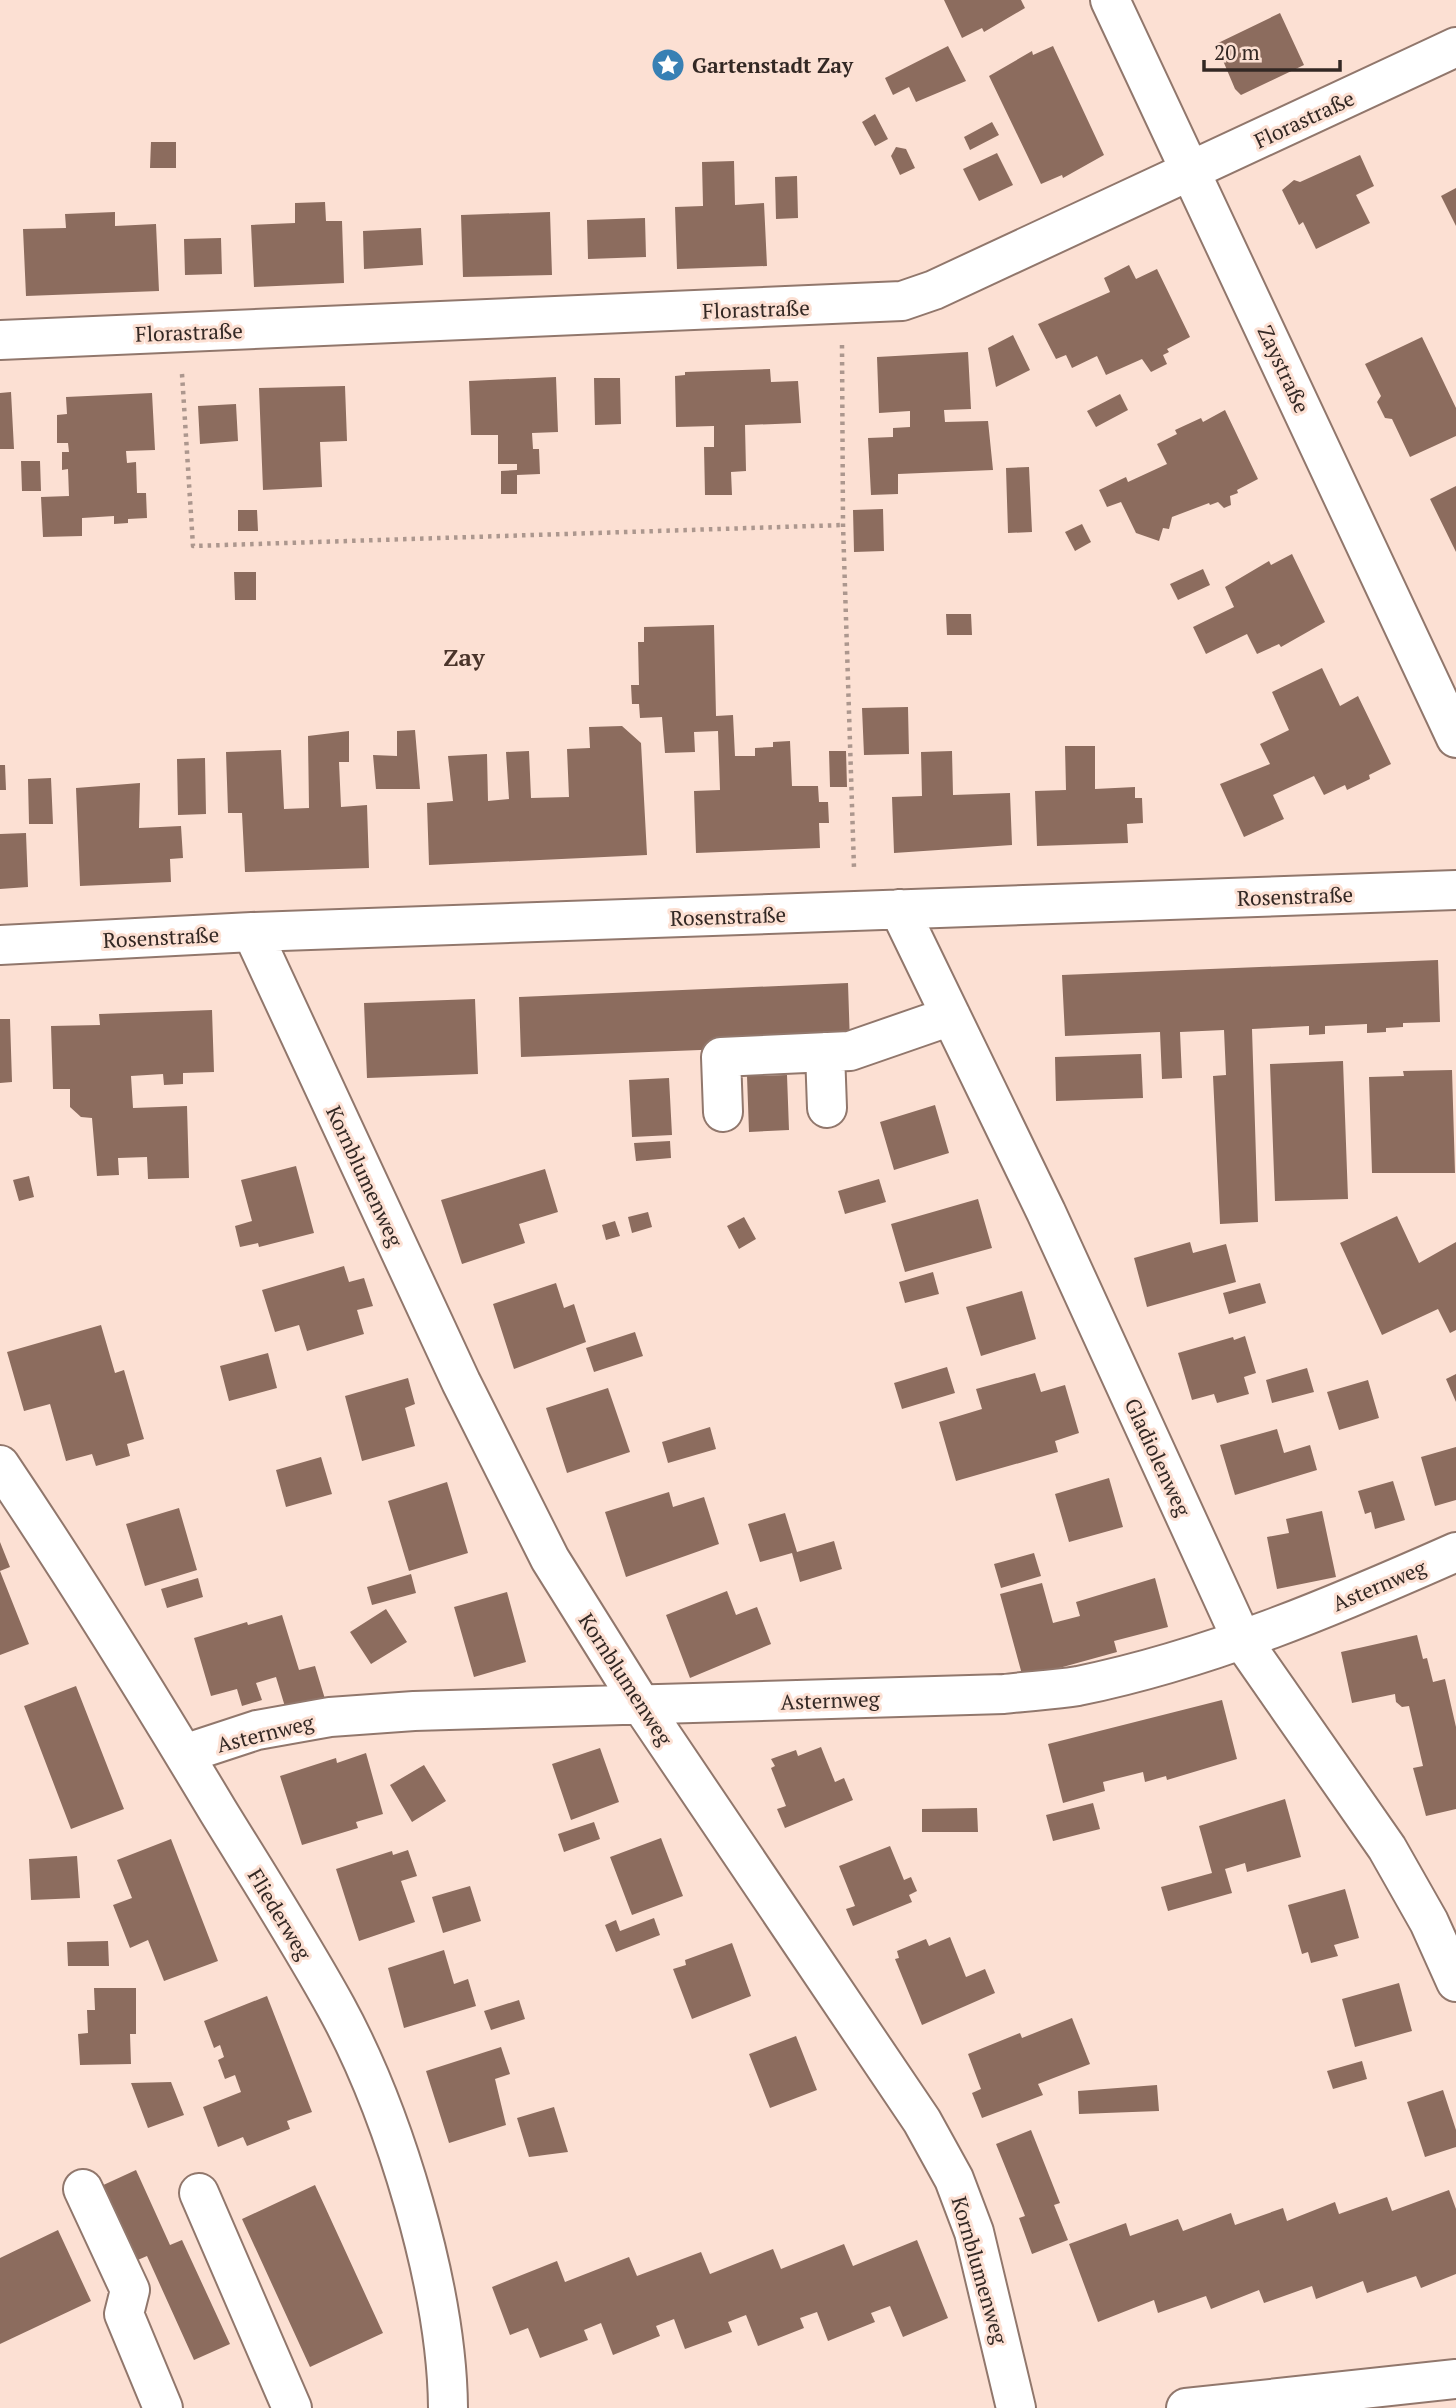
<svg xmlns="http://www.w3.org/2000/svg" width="1456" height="2408" viewBox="0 0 1456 2408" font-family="'PT Serif',serif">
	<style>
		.building { fill: #8c6c5e }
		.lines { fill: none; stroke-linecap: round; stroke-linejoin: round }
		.minor-casing { stroke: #91776c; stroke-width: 42 }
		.path { stroke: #ac978e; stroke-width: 4.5; stroke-dasharray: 3.5 5; stroke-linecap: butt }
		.minor { stroke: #fff; stroke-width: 38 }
		.labels { text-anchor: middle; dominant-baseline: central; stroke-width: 6; stroke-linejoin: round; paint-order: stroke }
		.poi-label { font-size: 21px; font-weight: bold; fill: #332824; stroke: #fce0d3; text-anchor: start }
		.street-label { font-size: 21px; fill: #332824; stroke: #fce0d3 }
		.quarter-label { font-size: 24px; font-weight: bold; fill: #4a342a; stroke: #fce0d3 }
	</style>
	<rect width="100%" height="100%" fill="#fce0d3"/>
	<path class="building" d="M944,0H1021L1025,8L984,32L982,28L962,38Z
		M1280,13L1304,65L1241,95L1235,89L1216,44Z
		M948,46L966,81L916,102L909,87L893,95L885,78Z
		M1053,46L1104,155L1063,178L1062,175L1041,184L989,76L1032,51L1033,55Z
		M875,114L888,139L875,146L862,122Z
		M992,122L999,135L970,150L964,137Z
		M151,142H176V168H150Z
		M896,147L906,149L915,168L900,175L891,156Z
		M997,153L1013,185L979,201L963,169Z
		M1360,155L1374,186L1356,195L1370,223L1316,249L1303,222L1299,225L1282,190L1294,180L1300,182Z
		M734,161L735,205L764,203L767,266L677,269L675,207L703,206L702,162Z
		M797,176L798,218L776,219L775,177Z
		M1456,188V226L1441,196Z
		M325,202L326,221H342L344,283L254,287L251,225L295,223V203Z
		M115,212V226L156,224L159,291L26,296L23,229L66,228L65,214Z
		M550,212L552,275L463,277L461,215Z
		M645,218L646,257L588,259L587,220Z
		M421,228L423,265L364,269L363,231Z
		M221,238L222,274L185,275L184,239Z
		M1129,265L1136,279L1157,269L1190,337L1167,349L1169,352L1163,355L1167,364L1151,372L1142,359L1106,375L1097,356L1072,368L1066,355L1056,359L1038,324L1110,292L1104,278Z
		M1013,335L1030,370L996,387L988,348Z
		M1422,337L1456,408V436L1410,457L1392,419L1385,418L1377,402L1381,396L1365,364Z
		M968,352L971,409L944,410L945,422L988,421L993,470L898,474V494L871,495L868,438L893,437V428L910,427V411L879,413L877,357Z
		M770,369L771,382L798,381L801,423L745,425L746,471L731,472L732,495H705L704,447H714V426L676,427L675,376L685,375V372Z
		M556,377L558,432L532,433L533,449H539L540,474L517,475V494H501V471L517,470V464H498V435H471L469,381Z
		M594,378H620L621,424L595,425Z
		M345,386L347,441L320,442L322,487L263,490L259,388Z
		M11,392L14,449H0V393Z
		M152,393L155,450L126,451L127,463L136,462L137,493H146L147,518L128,519V523L114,524V516L82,518V536L43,537L41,497L69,496L68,469L62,470V452H69L68,443H57V415L67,414L66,397Z
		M1120,394L1128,410L1096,427L1087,411Z
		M236,404L238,441L200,444L198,406Z
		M1225,410L1258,479L1237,490L1238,493L1230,496L1231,505L1224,508L1218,502L1210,505L1209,503L1172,517L1169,529L1163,528L1159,541L1136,533L1121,502L1107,507L1099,490L1126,477L1128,482L1167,464L1157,444L1177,434L1175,430L1201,418L1203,422Z
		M21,461H40L41,491H22Z
		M1029,467L1032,532L1008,533L1006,468Z
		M1456,486V552L1430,499Z
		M883,509L884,551L854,552L853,510Z
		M238,510H257L258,531H238Z
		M1082,524L1091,542L1075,551L1065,532Z
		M1292,554L1325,622L1281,647L1279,644L1257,654L1247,634L1206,654L1193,627L1234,607L1225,587L1269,561L1271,565Z
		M1203,569L1210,585L1178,600L1170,584Z
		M234,572H256V600H235Z
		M946,614H971L972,635H947Z
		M714,625L716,716L733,715L735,756H755V748L773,747V742L790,741L792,786H818L819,802H828L829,823H819L820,848L696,853L694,791L720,790L718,731L694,732L695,752L665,753L662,717L640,718L639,704H632L631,685H639L638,642H644V627Z
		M1322,668L1340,706L1358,696L1391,764L1369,775L1370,779L1347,790L1345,785L1324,795L1314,776L1273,795L1284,819L1244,837L1220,784L1270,764L1260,744L1289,730L1272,692Z
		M908,707L909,754L864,755L862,708Z
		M622,726L641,743L647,855L429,865L427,803L453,801L448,756L487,754L488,801L509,799L506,752L529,751L531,798L569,797L567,749L590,748L589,727Z
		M415,730L420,789H376L373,755L397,756V731Z
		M349,731V762H339L341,807L367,805L369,868L245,872L242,813H228L226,752L281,750L284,809L309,808L308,736Z
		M1065,746H1095V789L1135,787V798H1142L1143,823L1127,824L1128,843L1037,846L1035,791L1066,790Z
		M829,751H846L847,787H830Z
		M952,751L953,795L1010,793L1012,845L894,853L892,797L922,796L921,752Z
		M205,758L206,814L178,815L177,759Z
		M0,765H5L6,790H0Z
		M51,778L53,824H29L28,779Z
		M140,783L139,828L181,826L183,858L170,859L171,882L80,886L76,788Z
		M26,833L28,887L0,889V834Z
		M1438,960L1440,1022L1403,1023V1027L1386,1028V1032L1367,1033V1024L1325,1026V1034L1309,1035V1026L1252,1029L1258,1222L1220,1224L1213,1076L1226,1075L1224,1030L1180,1032L1182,1078L1162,1079L1160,1032L1065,1036L1062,975Z
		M848,983L850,1044L521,1057L519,997Z
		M475,999L478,1074L367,1078L364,1003Z
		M212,1010L214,1072L183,1073V1084L164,1085L163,1074L131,1076L133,1108L187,1106L189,1178L148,1179L147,1157L118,1158L119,1175L97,1176L92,1118L81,1117L70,1107V1089H53L51,1026L100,1025L99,1014Z
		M0,1019H10L12,1082L0,1083Z
		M1141,1054L1143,1098L1056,1101L1055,1057Z
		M1343,1061L1348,1199L1275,1201L1270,1064Z
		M1452,1070L1455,1173H1372L1369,1077L1404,1076L1403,1071Z
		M787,1075L789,1130L749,1132L747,1076Z
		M669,1078L672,1135L632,1137L629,1080Z
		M935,1105L949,1153L894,1170L880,1122Z
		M670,1141L671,1158L636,1161L634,1143Z
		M296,1166L314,1233L259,1247L258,1243L240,1247L235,1226L252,1221L241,1180Z
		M545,1169L558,1212L519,1224L525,1243L462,1264L441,1200Z
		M29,1176L34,1197L19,1201L13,1180Z
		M879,1179L886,1202L845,1214L838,1191Z
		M978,1199L992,1248L905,1272L891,1224Z
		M648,1212L652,1227L632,1233L628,1217Z
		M1397,1216L1419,1263L1456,1242V1330L1450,1333L1438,1309L1382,1335L1340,1243Z
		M744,1217L756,1239L739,1249L727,1226Z
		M615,1221L620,1236L606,1240L602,1225Z
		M1190,1242L1193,1253L1226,1244L1236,1282L1147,1307L1134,1258Z
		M344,1266L349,1282L364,1278L373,1306L357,1310L364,1334L307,1351L299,1325L275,1332L262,1290Z
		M933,1272L939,1294L905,1303L899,1282Z
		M556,1283L564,1308L574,1304L586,1342L514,1369L493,1304Z
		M1260,1283L1266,1303L1229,1314L1223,1293Z
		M1022,1291L1036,1339L981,1356L966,1307Z
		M101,1325L115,1373L124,1370L144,1439L127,1444L130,1456L96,1466L92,1454L66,1461L50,1404L24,1411L7,1352Z
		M635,1332L643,1356L594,1372L586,1348Z
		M1245,1336L1256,1373L1244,1377L1249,1394L1217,1403L1214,1394L1192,1400L1178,1353L1233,1337L1234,1340Z
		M268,1353L277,1388L229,1401L220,1366Z
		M947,1367L955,1393L902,1409L894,1383Z
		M1307,1368L1314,1392L1272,1403L1266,1380Z
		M1035,1373L1041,1392L1065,1385L1079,1433L1055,1441L1058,1452L956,1481L939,1422L982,1409L976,1389Z
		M1456,1374V1402L1446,1379Z
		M408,1378L415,1404L405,1408L415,1446L362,1461L345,1396Z
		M1368,1380L1379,1418L1339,1430L1327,1392Z
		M608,1388L630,1452L567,1473L546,1408Z
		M710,1427L716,1449L668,1463L662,1442Z
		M1277,1429L1284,1453L1310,1445L1317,1470L1235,1495L1220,1445Z
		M1456,1447V1500L1435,1506L1421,1457Z
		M321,1457L332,1494L286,1507L276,1470Z
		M1109,1478L1123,1527L1069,1542L1055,1494Z
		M1393,1481L1405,1520L1375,1529L1371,1512L1365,1514L1358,1491Z
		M447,1482L468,1553L409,1571L388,1501Z
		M669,1492L673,1507L704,1497L719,1544L626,1577L605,1512Z
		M179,1508L197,1570L145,1586L126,1524Z
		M1322,1511L1336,1577L1277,1589L1267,1537L1289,1533L1286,1519Z
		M785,1513L797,1552L834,1541L842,1569L800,1582L792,1553L760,1562L748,1524Z
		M0,1542L10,1567L0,1571L29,1644L0,1655Z
		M1034,1553L1041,1576L1001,1588L994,1564Z
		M411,1574L416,1593L372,1605L367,1587Z
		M198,1578L203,1597L167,1608L161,1589Z
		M1155,1578L1168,1627L1114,1641L1117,1652L1023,1678L1000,1594L1042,1583L1053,1623L1080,1616L1076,1602Z
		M727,1591L736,1615L757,1607L771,1644L690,1678L666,1615Z
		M507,1592L526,1662L474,1677L454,1607Z
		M386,1609L407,1642L371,1664L350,1632Z
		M282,1615L299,1670L315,1666L325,1699L286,1710L276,1677L256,1683L262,1700L242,1706L237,1689L211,1696L194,1638L247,1622L248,1625Z
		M1417,1635L1423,1659L1427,1658L1433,1682L1445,1679L1456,1727V1809L1426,1816L1413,1768L1423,1766L1409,1706L1402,1707L1396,1702L1395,1694L1352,1703L1341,1652Z
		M76,1686L124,1809L71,1829L24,1706Z
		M1222,1700L1237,1759L1167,1780L1166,1776L1145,1782L1143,1772L1103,1782L1105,1791L1063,1803L1048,1744Z
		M821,1747L835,1782L844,1778L853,1800L785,1828L777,1809L786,1806L771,1768L775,1766L771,1759L796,1750L798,1756Z
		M600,1748L619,1802L571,1820L552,1764Z
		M366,1753L383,1814L356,1822L358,1828L302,1845L280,1776L336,1758L337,1763Z
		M424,1765L446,1801L412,1822L390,1785Z
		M1285,1799L1301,1857L1247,1872L1245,1863L1225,1869L1232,1893L1168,1911L1161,1887L1212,1873L1199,1826Z
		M1093,1803L1100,1829L1053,1841L1046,1815Z
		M977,1808L978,1832H922V1809Z
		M594,1822L600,1839L564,1852L558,1834Z
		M661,1838L683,1896L632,1915L610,1857Z
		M171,1839L218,1961L164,1981L148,1940L130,1948L113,1905L132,1898L117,1860Z
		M890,1846L904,1880L911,1877L917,1891L909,1895L912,1902L853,1926L846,1909L855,1906L839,1866Z
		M408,1850L417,1876L401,1881L415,1922L359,1941L336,1869L392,1851L393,1855Z
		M77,1856L80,1898L31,1900L29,1859Z
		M470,1886L481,1921L443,1933L432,1897Z
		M1345,1889L1359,1938L1334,1945L1338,1956L1311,1963L1308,1952L1302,1954L1288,1905Z
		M654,1918L660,1935L616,1952L605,1925L616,1920L620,1931Z
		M950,1937L966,1977L985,1969L995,1993L922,2025L895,1959L899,1958L897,1951L926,1939L929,1946Z
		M108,1941L109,1966H68L67,1942Z
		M732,1943L751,1996L692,2019L673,1969L686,1965L685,1960Z
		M444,1950L454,1984L468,1979L476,2006L404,2028L388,1968Z
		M1399,1983L1412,2031L1355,2047L1342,1999Z
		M94,1988H136V2034H130L131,2064L80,2065L78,2034L88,2033L87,2010H95Z
		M267,1996L312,2112L287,2121L290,2129L247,2146L243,2137L218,2147L203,2107L241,2092L235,2075L225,2079L218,2060L224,2057L220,2045L214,2048L204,2021Z
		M519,2000L525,2019L491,2030L484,2011Z
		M1072,2018L1090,2064L1038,2084L1043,2095L982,2118L972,2093L981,2089L968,2054L1020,2033L1022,2038Z
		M796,2036L817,2090L770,2108L749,2054Z
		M501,2047L510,2074L495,2079L506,2125L449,2143L426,2071Z
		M1362,2061L1367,2079L1333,2089L1327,2071Z
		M171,2082L184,2115L148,2128L131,2083Z
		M1157,2085L1159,2111L1079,2114L1078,2091Z
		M1443,2090L1456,2130V2147L1425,2157L1407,2102Z
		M554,2107L568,2152L529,2157L517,2118Z
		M1031,2130L1060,2203L1054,2205L1068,2240L1032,2254L1019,2218L1025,2216L996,2144Z
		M136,2170L170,2245L182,2240L230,2344L194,2360L147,2256L133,2262L99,2187Z
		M315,2185L383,2333L310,2367L242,2219Z
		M1449,2190L1456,2209V2274L1421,2288L1416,2276L1367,2293L1363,2281L1316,2299L1312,2286L1264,2303L1259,2290L1211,2309L1206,2296L1158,2313L1154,2300L1098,2322L1069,2244L1126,2223L1130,2236L1178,2219L1183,2231L1231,2213L1235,2225L1283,2208L1287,2221L1335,2202L1339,2214L1387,2197L1392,2211Z
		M58,2230L91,2301L0,2344V2258Z
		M917,2240L948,2318L903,2337L890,2306L871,2313L875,2322L828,2341L817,2312L800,2318L804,2328L758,2346L746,2315L728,2322L732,2332L685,2349L674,2319L656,2326L660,2336L613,2355L601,2323L584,2330L588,2340L540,2358L528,2328L510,2335L492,2287L557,2261L565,2282L629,2257L637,2276L701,2252L710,2274L773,2249L781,2269L844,2244L853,2266Z"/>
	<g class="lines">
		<defs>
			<path id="minor" d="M1110,0L1456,738
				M0,340L902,301L934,290L1456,47
				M899,909L1046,1212L1242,1640L1387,1848L1429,1922L1456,1982
				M252,932L461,1382L550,1559L642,1706L922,2121L954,2179L974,2232L1016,2408
				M0,945L252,932L1456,890
				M825,1052L827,1108
				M723,1112L721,1057L850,1051L951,1016
				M0,1465C76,1578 148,1694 218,1811C258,1876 299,1940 336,2007C394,2113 447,2287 448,2408
				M184,1754L257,1730L330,1717L414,1711L1004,1694C1028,1691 1054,1690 1078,1686C1210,1659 1334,1606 1456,1552
				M83,2189L130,2290L124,2314L163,2408
				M199,2193L292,2408
				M1186,2408L1456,2379"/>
		</defs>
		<use href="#minor" class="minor-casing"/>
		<path class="path" d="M842,345L843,525L854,868
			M182,374L193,546L843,525"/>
		<use href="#minor" class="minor"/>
	</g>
	<defs>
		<symbol id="sight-disc" viewBox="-11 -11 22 22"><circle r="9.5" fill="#3780b4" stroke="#fce0d3"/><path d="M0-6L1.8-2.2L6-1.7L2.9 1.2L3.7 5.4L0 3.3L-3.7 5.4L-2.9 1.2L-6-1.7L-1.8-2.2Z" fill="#fff"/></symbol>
	</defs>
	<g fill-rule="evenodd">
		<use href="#sight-disc" x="649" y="46" width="38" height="38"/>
	</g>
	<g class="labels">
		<g class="poi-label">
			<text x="692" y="65">Gartenstadt Zay</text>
		</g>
		<g class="street-label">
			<text transform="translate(1304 119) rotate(-25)">Florastraße</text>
			<text transform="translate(756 309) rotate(-2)">Florastraße</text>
			<text transform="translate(189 332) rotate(-2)">Florastraße</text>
			<text transform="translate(1284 369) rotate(65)">Zaystraße</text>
			<text transform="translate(1295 896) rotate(-2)">Rosenstraße</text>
			<text transform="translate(728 916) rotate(-2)">Rosenstraße</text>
			<text transform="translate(161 937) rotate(-3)">Rosenstraße</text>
			<text transform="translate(365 1176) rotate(65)">Kornblumenweg</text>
			<text transform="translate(1158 1457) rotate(65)">Gladiolenweg</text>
			<text transform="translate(1379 1585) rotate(-23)">Asternweg</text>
			<text transform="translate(626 1679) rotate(57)">Kornblumenweg</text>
			<text transform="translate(830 1700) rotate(-2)">Asternweg</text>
			<text transform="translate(265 1733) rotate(-14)">Asternweg</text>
			<text transform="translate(280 1914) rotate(59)">Fliederweg</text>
			<text transform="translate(980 2270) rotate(74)">Kornblumenweg</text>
		</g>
		<g class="quarter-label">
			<text x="464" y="657">Zay</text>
		</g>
	</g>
	<path d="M1204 60v10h136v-10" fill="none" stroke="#332824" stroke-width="3.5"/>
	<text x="1214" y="60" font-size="21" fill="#332824" stroke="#fce0d3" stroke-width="5" paint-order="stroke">20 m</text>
</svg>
